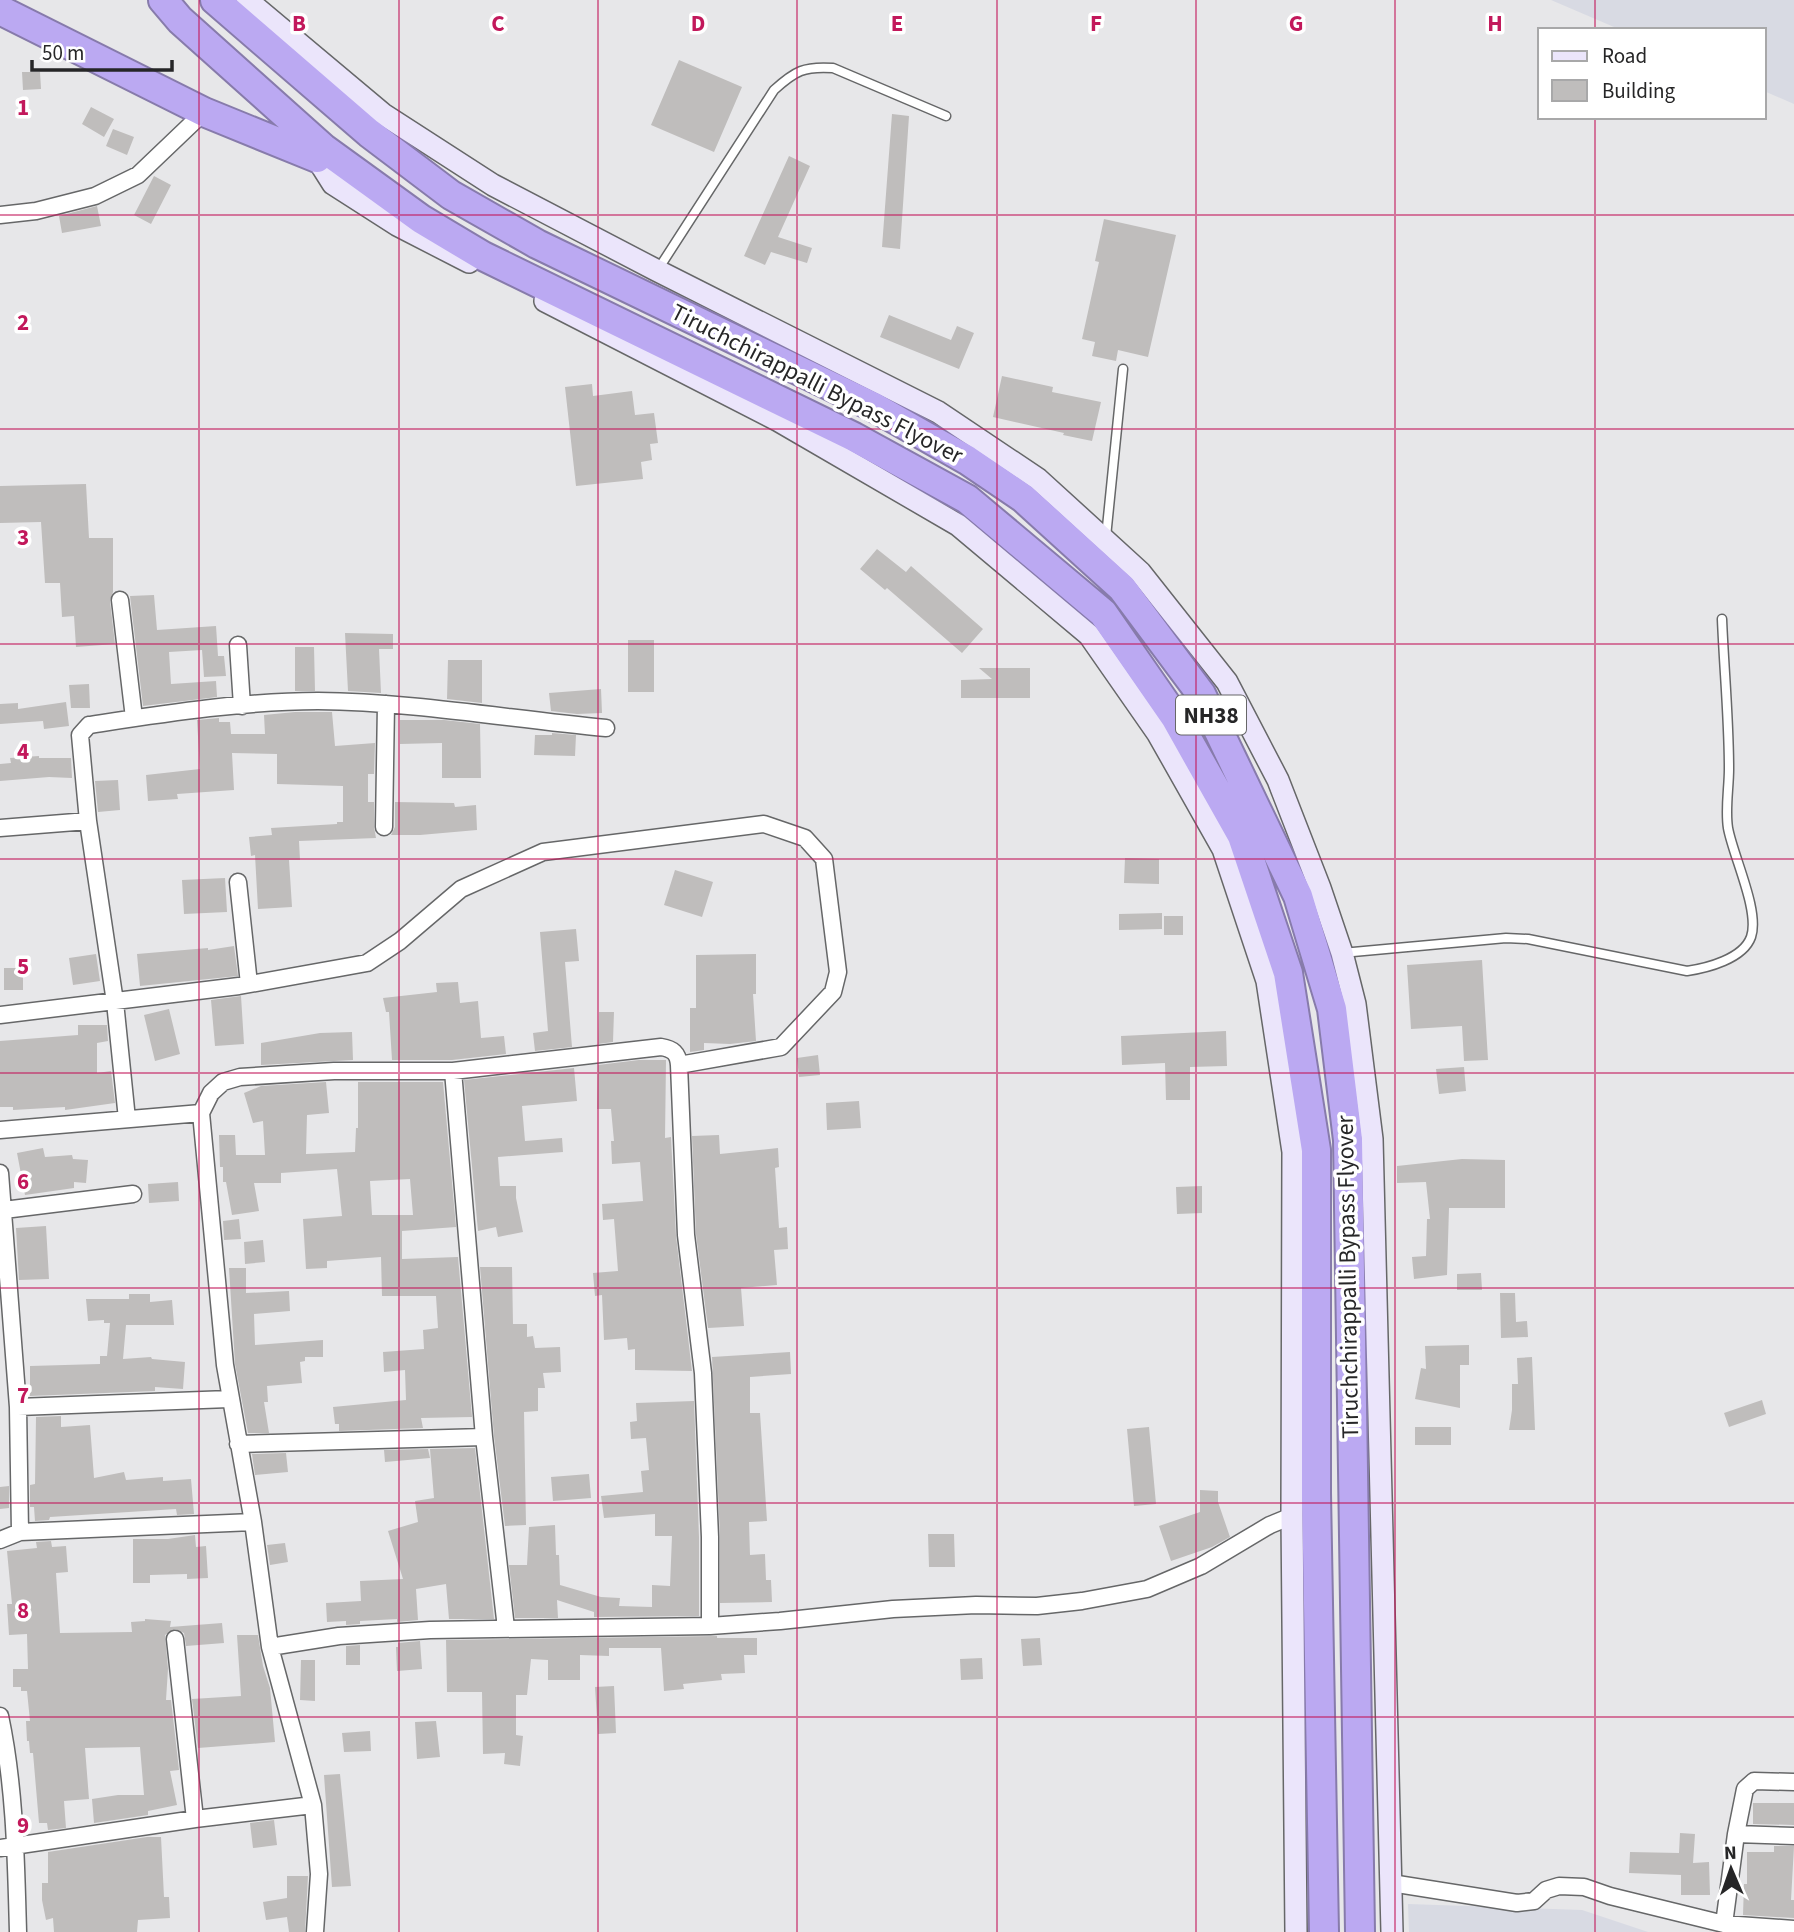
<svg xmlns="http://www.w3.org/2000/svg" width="1794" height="1932" viewBox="0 0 1794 1932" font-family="'Source Sans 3',sans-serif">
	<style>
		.built { fill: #d8dae3 }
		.building { fill: #bfbdbc; fill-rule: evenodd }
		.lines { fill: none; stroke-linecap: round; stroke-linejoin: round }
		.lane-casing { stroke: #666768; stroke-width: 11 }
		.street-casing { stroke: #666768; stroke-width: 19 }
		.secondary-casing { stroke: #666768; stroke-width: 24 }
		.highway-casing { stroke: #877bab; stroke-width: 32 }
		.lane { stroke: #fff; stroke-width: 8 }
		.street { stroke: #fff; stroke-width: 16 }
		.secondary { stroke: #ebe5fb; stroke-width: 21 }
		.highway { stroke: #bba9f2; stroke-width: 28 }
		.grid { fill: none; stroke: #c2185b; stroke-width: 2; stroke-opacity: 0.55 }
		.labels { text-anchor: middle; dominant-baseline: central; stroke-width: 7; stroke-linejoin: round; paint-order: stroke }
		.shield { fill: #fff; stroke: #676768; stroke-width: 2 }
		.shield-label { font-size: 23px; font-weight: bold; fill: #262627 }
		.street-label { font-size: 24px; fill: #262627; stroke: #fff }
		.grid-label { font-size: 23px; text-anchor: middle; font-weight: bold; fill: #c2185b; stroke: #fff; stroke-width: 7; stroke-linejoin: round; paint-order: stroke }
	</style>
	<rect width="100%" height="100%" fill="#e7e7e9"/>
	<path class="built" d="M1551,0H1794V104L1764,91V30H1621Z
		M1408,1904L1582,1910L1648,1932H1409Z"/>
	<path class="building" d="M679,60L742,87L714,152L651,125Z
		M22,72H40L41,89L23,90Z
		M91,107L114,119L104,137L82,124Z
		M892,114L909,116L900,249L882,247Z
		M113,129L134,137L127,155L106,146Z
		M789,156L810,166L778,237L812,248L807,263L771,252L765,265L744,256Z
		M154,176L171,185L151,224L134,215Z
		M97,206L101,226L62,233L59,216Z
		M1104,219L1176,235L1148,357L1118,350L1116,361L1092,356L1095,342L1082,339L1099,262L1095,261Z
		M889,315L951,340L957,326L974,333L959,369L880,337Z
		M1002,376L1053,387L1052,392L1101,402L1092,441L1063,435L1064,433L993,417Z
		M592,384L593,396L632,391L635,415L654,413L658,443L650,444L652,460L641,462L643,479L576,486L565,387Z
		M86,484L89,538H113V592L110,601L115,644L76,647L74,616L62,617L60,583H45L41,522L0,523V486Z
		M877,549L906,572L911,566L983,629L962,653L887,588L885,590L860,569Z
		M154,595L157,630L216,626L218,656H224L226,676L204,677L202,650L169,652L171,684L216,681L217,697L143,706L130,596Z
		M345,633L393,634V649H379L381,693L348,691Z
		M628,640H654V692H628Z
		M295,647H314L315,691H295Z
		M448,660H482V703L447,699Z
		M979,668H1030V698H961V680L992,679Z
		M89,684L90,708H71L69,685Z
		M601,689L602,713L577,714L551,711L549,693Z
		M66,702L69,726L44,729L43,721L0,724V704L18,703V709Z
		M295,712H332L335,746L375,743L374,774H368V802H374V827L376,838L299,841L300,860H289L292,907L258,909L255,855L251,856L249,837L272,835L271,828L337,824V822H343V786L277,784V754L232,753L234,790L177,794L178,799L148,801L146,775L200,769L197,720L219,718V722H230L231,734H265L264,715Z
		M400,720H444L480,724L481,778H442V743L400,744Z
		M552,733L576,735L575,756L534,755L535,735H552Z
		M39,756V758H71L72,778L49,777L0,781V764L11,763L10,758Z
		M118,780L120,810L98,812L95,781Z
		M395,802L454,803L455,807L476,805L477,830L420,835H391L395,827Z
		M1125,858L1159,859V884L1124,883Z
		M675,870L713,882L702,917L664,905Z
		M225,878L227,912L184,914L182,880Z
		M1162,913V929L1119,930V914Z
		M1164,916H1183V935H1164Z
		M576,929L579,961L565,962L572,1047L535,1051L533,1033L548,1031L540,932Z
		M234,946L238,976L140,986L137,954L208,948V950Z
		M96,954L100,981L73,985L69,958Z
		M756,954V994H753L756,1041L730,1044L704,1043V1050L690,1052V1008H696V955Z
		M1482,960L1488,1060L1464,1061L1462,1026L1411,1029L1407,965Z
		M4,968H23V990H4Z
		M458,982L460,1003L478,1001L481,1038L504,1036L506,1054L452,1060H392L389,1012H386L383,998L437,992L436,983Z
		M241,996L244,1044L215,1046L211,1000Z
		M169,1009L180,1054L155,1061L144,1015Z
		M599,1012H614L613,1042L598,1044Z
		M78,1025H107L108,1041L97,1043V1073L111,1071L115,1103L65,1110V1107L13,1110V1107H0V1041L78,1035Z
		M1226,1031L1227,1066L1190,1067V1100H1166L1165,1063L1122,1065L1121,1036Z
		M352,1032L353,1060L261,1065V1043L320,1033Z
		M818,1055L820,1075L799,1077L797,1058Z
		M639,1060H666L665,1138L671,1137L676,1236L692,1371L635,1370V1349L628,1350L627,1338L604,1340L602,1295L595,1296L593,1273L618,1271L614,1219L603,1220L602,1204L643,1201L640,1162L612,1164L611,1141H614L611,1109H597L598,1065Z
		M1464,1067L1466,1091L1439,1094L1436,1069Z
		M574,1068L577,1101L522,1106L525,1141L562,1138L563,1152L498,1157L500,1186H516V1198L523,1232L498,1237L496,1227L478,1231L464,1080Z
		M326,1082L329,1113L307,1115L306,1154L355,1152L356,1128H358V1082H443L456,1227L402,1231V1259L458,1257L472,1417L421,1418L423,1428L339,1431V1424H335L333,1407L406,1400L405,1370L384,1372L383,1352L424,1349L423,1330L438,1328L436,1296H382L381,1257L327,1261V1268L306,1269L303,1219L342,1216L337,1169L281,1173V1183H254L259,1211L232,1215L226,1182H223V1167H220L219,1135H235L236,1155H265L263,1121L253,1123L244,1093L261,1086ZM410,1179L413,1215H372L370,1181Z
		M859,1101L861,1128L827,1130L826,1103Z
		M719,1135L720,1154L778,1148L779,1167L775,1168L779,1228L787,1227L788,1249L774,1250L777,1285L741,1288L744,1326L708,1328L696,1234L692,1136Z
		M43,1148L45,1157L72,1155L73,1159L88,1160L86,1183L74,1182V1188L25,1195L17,1153Z
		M1462,1159L1505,1160V1208H1449L1447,1275L1414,1279L1412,1257L1426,1256L1427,1219H1430L1426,1182L1397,1183V1166Z
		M178,1182L179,1201L149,1203L148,1184Z
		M1202,1186V1213L1177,1214L1176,1187Z
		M239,1219L241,1239L224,1240L223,1221Z
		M46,1226L49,1279L19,1280L16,1228Z
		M263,1240L265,1262L245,1264L244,1242Z
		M480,1267H512L513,1324H527V1337L533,1336L535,1348L560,1347L561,1372L543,1373L545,1388H538V1411L524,1412L526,1525L505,1526L494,1436Z
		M229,1268H246V1293L289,1291L290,1311L254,1314L255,1345L323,1340V1357H305V1361L300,1362L302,1383L267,1386L268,1402H264L269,1433H248L235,1364Z
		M1481,1273L1482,1290H1457V1274Z
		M1500,1293H1515L1516,1322L1527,1321L1528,1337L1501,1338Z
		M129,1294H150V1302L172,1300L174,1325H126L123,1359L151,1357L152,1359L185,1362L183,1389L155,1387V1391L30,1396V1366L100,1364V1356H107L110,1323H104V1320L88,1321L86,1299H129Z
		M1469,1345V1365H1460V1408L1415,1399L1421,1368L1426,1369L1425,1346Z
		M790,1352L791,1374L750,1377V1413H760L767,1521L749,1522L750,1555L765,1554L766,1580H771L772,1602L720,1603V1537L712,1357Z
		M1532,1357L1535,1430H1509L1512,1410V1384H1518L1517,1358Z
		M1762,1400L1766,1414L1729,1427L1724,1413Z
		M694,1401L699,1537V1616L594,1617V1612L557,1600L558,1618H515L509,1565H527L529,1527L555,1525L556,1555H559L560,1585L601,1597L620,1598L619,1606L652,1607V1585L670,1586L672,1536H655V1514L604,1518L601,1496L643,1492L641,1471L649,1470L646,1438L631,1439L630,1422L637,1421L636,1403Z
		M61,1416V1427L90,1425L94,1478L124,1472L126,1480L163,1477V1481L191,1479L194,1514L177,1515L176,1509L50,1517L49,1520L35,1521L34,1507H30V1485L35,1484L36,1417Z
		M1149,1427L1156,1504L1134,1506L1127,1429Z
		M1415,1427H1451V1445H1415Z
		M475,1448L494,1619H449L446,1584L416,1589L418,1620L397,1622V1619L360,1621V1624L346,1625V1621L327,1622L326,1603L361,1601L360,1581L403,1579L388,1531L418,1522L415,1501L434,1498L430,1449Z
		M428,1449L430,1458L385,1462L384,1450Z
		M286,1453L288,1472L255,1475L252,1454Z
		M589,1474L591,1498L553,1501L551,1477Z
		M9,1486V1508L0,1509V1487Z
		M1200,1490L1218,1491V1502L1230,1537L1212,1547L1171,1561L1159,1526L1200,1512Z
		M928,1534H954L955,1567H929Z
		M195,1535L196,1547L206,1546L208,1578L187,1579V1574L150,1575V1583H133V1539H168Z
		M51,1541L52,1547L66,1546L68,1572L56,1573L60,1633L132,1632L131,1622L145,1621V1619L171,1621L170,1627L222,1623L224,1643L186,1646L184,1633L175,1629L165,1635L168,1669L166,1700H171L179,1770L170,1771L177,1805L148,1811V1815L94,1823L92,1799L118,1795H144L140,1747L85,1748L89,1799L64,1801L66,1828L48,1830L47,1823H39L33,1753H30L29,1741H27L26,1721H30L27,1691H21V1687H13V1669H28L27,1634L9,1635L7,1604H12L7,1551L37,1548L36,1542Z
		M285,1543L288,1562L270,1565L267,1545Z
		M237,1635H258L263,1666L270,1688L275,1742L198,1748L192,1699L241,1696Z
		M717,1636V1638H757V1655H744L745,1673L721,1674L722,1680L683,1684L684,1689L664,1691L661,1648H609V1656L580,1655V1680H548V1660L531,1659L527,1695H516V1735L523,1736L520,1766L504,1764L505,1753L483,1754L482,1692H447L446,1640Z
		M1040,1638L1042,1665L1023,1666L1021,1639Z
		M420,1641L422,1669L397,1671L396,1647H398V1643Z
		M360,1645V1665H346V1646Z
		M982,1658L983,1679L961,1680L960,1659Z
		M301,1660H315V1701L300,1700Z
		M614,1686L616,1733L598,1734L595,1687Z
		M436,1721L440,1757L417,1759L415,1722Z
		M370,1731L371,1751L344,1752L342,1733Z
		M340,1774L351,1886L332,1887L324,1775Z
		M1753,1803H1794V1825L1753,1824Z
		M274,1820L277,1845L253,1848L250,1823Z
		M1680,1833L1695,1834L1693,1863L1709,1862L1710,1895H1681V1875L1629,1873L1630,1852L1679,1853Z
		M147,1837H161L164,1897H169L170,1918L138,1920L137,1932H54L53,1918L46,1920L42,1900V1883H48V1852Z
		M1774,1846H1794L1791,1900H1794V1918L1743,1915L1744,1884H1747V1852H1774Z
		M287,1876H308L305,1932H289L287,1917L266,1920L263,1902L287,1898Z"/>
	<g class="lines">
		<defs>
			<path id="lane" d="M659,268L774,90C795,71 804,66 833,68L946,116
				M1106,537L1123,369
				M1342,953L1506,938L1528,939L1687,971C1707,968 1743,959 1751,937C1760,911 1733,856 1728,828C1725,809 1729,788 1729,769C1729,719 1724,669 1722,619"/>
			<path id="street" d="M0,215L36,211L95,196L138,175L204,112
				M120,600L134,718
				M238,645L242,706
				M88,821L80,735L89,725C162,714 244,701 318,701C414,702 510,719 606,728
				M384,827L386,704
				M0,828L88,821L115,1002L127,1119
				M238,882L249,984
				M0,1015L239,986L367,963L400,941L461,889L543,852L764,824L805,838L824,859L838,972L833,992L781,1047L679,1065
				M453,1071L484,1437L506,1628
				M201,1113L211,1093L223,1082L240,1077L334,1071H453L661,1047C673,1049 678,1053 679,1065L686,1235L703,1373L710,1537V1626
				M0,1130L201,1113L225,1365L253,1522L270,1647
				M0,1173L18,1407L20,1532
				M4,1210L133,1194
				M18,1407L229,1399
				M238,1444L484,1437
				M0,1540L20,1532L253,1522
				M175,1639L195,1819
				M0,1716C15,1787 16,1860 18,1932
				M1736,1834L1794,1836
				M0,1848L195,1819L313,1805
				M1391,1883L1517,1903L1534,1901L1546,1890L1559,1886L1584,1887L1610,1896L1724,1924L1794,1929
				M1724,1924L1736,1834L1745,1789L1754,1781L1794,1782
				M315,1932L319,1874L313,1805L270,1647L339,1636L430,1630L710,1626L780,1621L893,1609L976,1605L1037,1606L1082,1601L1147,1589L1201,1566L1270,1525L1292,1516"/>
			<path id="secondary" d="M247,0L383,114L493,185L656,270L938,412L1038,479L1140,572L1227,682L1278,780L1320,888L1342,953L1355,1004L1372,1139L1392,1932
				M309,146L333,184L397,225L469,262
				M545,301L779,421L958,525L1089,635L1158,734L1223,849L1267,981L1293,1152L1292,1516L1296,1932"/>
			<path id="highway" d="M163,0L180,20L323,148L421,219L483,256L854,437L967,499L1103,613L1175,717L1242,836L1288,973L1316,1150V1493L1324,1932
				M215,0L369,133L451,195L537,244L872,406L967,460L1023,498L1122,588L1201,694L1298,896L1332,1009L1348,1140L1360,1932
				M0,10L204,112L317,158"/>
		</defs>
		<use href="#lane" class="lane-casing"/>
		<use href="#street" class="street-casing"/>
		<use href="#secondary" class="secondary-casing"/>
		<use href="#highway" class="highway-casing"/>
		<use href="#lane" class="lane"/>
		<use href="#street" class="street"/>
		<use href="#secondary" class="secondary"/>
		<use href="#highway" class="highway"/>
	</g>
	<path class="grid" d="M199,0V1932M399,0V1932M598,0V1932M797,0V1932M997,0V1932M1196,0V1932M1395,0V1932M1595,0V30M1595,117V1932M0,215H1794M0,429H1794M0,644H1794M0,859H1794M0,1073H1794M0,1288H1794M0,1503H1794M0,1717H1794"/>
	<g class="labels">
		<rect class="shield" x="1176" y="695.5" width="70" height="39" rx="5"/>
		<g class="shield-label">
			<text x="1211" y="715">NH38</text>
		</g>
		<g class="street-label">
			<text transform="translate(817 384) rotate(27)">Tiruchchirappalli Bypass Flyover</text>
			<text transform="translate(1348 1277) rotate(-91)">Tiruchchirappalli Bypass Flyover</text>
		</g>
	</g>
	<g class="grid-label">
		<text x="299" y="31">B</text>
		<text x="498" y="31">C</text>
		<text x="698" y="31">D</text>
		<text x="897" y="31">E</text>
		<text x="1096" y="31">F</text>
		<text x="1296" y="31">G</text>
		<text x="1495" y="31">H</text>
		<text x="23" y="115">1</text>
		<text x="23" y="330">2</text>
		<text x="23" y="545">3</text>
		<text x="23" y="759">4</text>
		<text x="23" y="974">5</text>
		<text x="23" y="1189">6</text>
		<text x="23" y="1403">7</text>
		<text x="23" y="1618">8</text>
		<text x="23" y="1833">9</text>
	</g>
	<rect x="1538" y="28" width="228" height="91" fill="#ffffff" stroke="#a8a8a9" stroke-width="2"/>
	<rect x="1552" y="51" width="35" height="10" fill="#ebe5fb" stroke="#a8a8a9" stroke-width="2"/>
	<text x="1602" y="63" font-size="21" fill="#262627">Road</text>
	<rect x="1552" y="80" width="35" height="21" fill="#bfbdbc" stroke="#a8a8a9" stroke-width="2"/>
	<text x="1602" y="98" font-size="21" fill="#262627">Building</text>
	<g transform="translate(1731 1869) rotate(358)" stroke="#ffffff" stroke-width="5" paint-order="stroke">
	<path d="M0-5L12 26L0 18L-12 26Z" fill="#262627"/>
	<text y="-10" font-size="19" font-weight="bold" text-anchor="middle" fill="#262627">N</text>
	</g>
	<path d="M32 60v10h140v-10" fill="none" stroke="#262627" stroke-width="3.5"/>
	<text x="42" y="60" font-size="21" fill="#262627" stroke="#ffffff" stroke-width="5" paint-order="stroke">50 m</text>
</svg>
